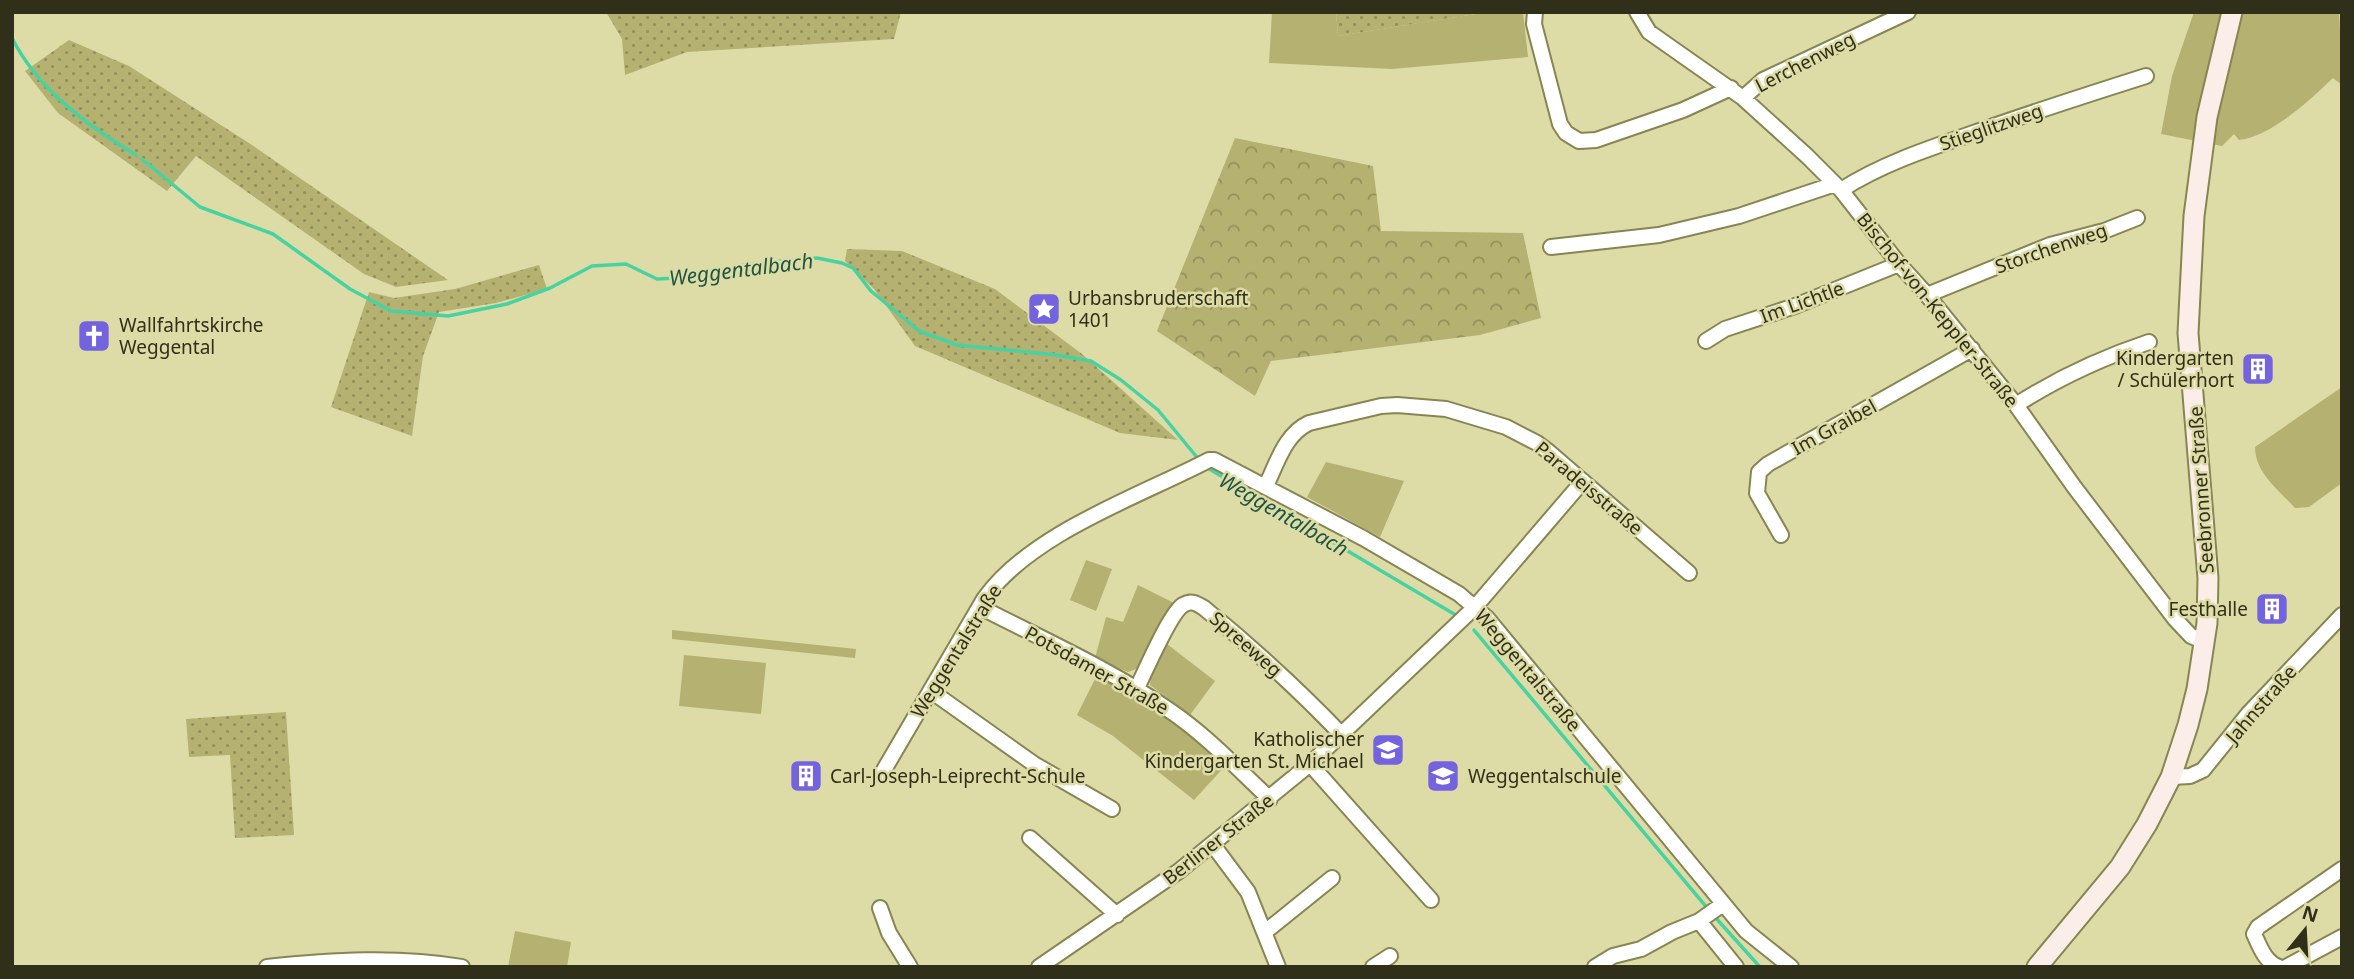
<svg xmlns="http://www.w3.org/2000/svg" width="2354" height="979" viewBox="0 0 2354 979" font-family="'Noto Sans',sans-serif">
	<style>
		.grass { fill: #b4b171 }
		.forest { fill: url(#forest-crowns) }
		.park { fill: url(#park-dots) }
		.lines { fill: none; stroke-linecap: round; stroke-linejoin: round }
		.stream { stroke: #48d2a1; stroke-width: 3.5 }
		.street-casing { stroke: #878552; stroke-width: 18 }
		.secondary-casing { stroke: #878552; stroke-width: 23 }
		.street { stroke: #fff; stroke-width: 14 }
		.secondary { stroke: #fbede7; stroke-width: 19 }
		.labels { text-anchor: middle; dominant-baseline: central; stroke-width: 5; stroke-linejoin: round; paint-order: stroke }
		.street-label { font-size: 19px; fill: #302f19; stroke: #dedca6 }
		.poi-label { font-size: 19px; fill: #302f19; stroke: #dedca6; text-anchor: start }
		.water-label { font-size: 21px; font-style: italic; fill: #1e5541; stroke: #dedca6 }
	</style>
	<defs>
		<pattern id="forest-crowns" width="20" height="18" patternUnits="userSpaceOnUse" patternTransform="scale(1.75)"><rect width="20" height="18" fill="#b4b171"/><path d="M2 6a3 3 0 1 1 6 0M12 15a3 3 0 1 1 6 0" fill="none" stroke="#93905c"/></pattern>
		<pattern id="park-dots" width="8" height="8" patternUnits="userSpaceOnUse" patternTransform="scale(1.75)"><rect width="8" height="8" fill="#b4b171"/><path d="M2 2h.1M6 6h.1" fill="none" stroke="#93905c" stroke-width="1.8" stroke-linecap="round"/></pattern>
	</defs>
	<rect width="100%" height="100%" fill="#dedca6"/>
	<path class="grass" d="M1272,12H1336L1338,36L1488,12H1523L1528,57L1392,69L1269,63Z
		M2194,12H2339L2340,29H2342V85L2333,78C2310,100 2272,136 2239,140L2234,134L2222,146L2161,134L2172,76Z
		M2342,387V483L2309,507L2295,508C2279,490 2255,473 2255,447Z
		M1326,462L1404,481L1380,537L1307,497Z
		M1086,560L1112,569L1096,611L1070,600Z
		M1138,585L1174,603L1139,668L1128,672L1095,658L1106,617L1123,622Z
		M672,630L856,649L855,658L672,639Z
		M1167,644L1215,681L1190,715L1150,685L1151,675Z
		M684,655L766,663L761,714L679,706Z
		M1097,675C1148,700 1184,726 1226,765L1194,800L1113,736L1077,715Z
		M515,931L571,942L567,967H508Z"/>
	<path class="forest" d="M1235,138L1373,166L1381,231L1523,233L1541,318L1480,335L1271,361L1255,396L1157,331Z"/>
	<path class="park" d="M606,12H901L894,39L687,52L625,75L622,39Z
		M1336,12H1488L1338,36Z
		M69,40L129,66L252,145L448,280L396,287L364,274L196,156L167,191L58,113L25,71Z
		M847,249L902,251L995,289L1082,354L1178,440L1120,433L915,346L874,289L845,261Z
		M539,265L547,289L496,303L439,312L423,356L412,436L331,407L369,292L394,298L455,289Z
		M286,712L294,835L235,838L230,755L189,757L186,719Z"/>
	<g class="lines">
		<path class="stream" d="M12,38C39,91 87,125 136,155
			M142,159L200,207L273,234L350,289L391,311L448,316L507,304L550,288L592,266L626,264L657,279L717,276L739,266L769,262L817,258L842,263L853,268L871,291L919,331L957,345L1057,355L1091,361L1121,380L1158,410L1200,461
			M1206,467L1454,614
			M1474,630L1709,910
			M1714,916L1760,967"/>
		<defs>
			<path id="street" d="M1535,12L1534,24L1560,124L1566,133L1579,141L1596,140L1683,110L1731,88
				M1637,12L1649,32L1743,98L1807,156L1841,190L1899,264L1927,295L2016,405L2075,488L2175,619L2191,636L2205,642
				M1743,98L1763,80L1908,12
				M1841,190C1880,165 1924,150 1968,135C2027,114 2086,95 2146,76
				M1551,247L1659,235L1739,216L1835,184
				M1927,295L2050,245L2104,231L2137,218
				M1706,341L1725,329L1795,306L1899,264
				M2016,405C2058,378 2101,358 2149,342
				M1266,486C1277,463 1285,434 1309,423L1381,406L1397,405L1446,409L1506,427L1537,443L1549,452L1689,573
				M1781,535L1757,493L1759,472L1768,464L1972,349
				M980,607C1044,640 1110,669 1169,710C1206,735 1237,768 1270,799
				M1137,688C1145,672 1170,613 1183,605C1191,600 1196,603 1204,608C1253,648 1298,689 1342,735
				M931,691L1034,764L1112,809
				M1310,764L1431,900
				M881,775L984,599C1031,533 1138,497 1209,460H1214L1363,538L1459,594L1487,618L1746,931L1791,967
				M2171,777L2190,776L2203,770L2249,713L2342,615
				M1030,838L1117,915
				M1213,845L1248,892L1278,967
				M880,908L889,933L910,967
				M1699,921L1736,967
				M1265,932L1332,878
				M267,967C331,960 398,956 462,967
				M1039,967L1179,871L1310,764L1475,607L1583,481
				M1373,967L1390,956
				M1595,967L1613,956L1641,949L1672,932L1699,921L1723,904
				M2279,967C2265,962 2260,947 2254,934L2258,927L2342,869
				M2286,967L2342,937"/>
			<path id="secondary" d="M2037,967L2120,867L2147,824L2171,777L2188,725L2197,689L2207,623L2208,578L2188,333L2194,216L2207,117L2232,12"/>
		</defs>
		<use href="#street" class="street-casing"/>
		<use href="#secondary" class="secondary-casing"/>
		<use href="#street" class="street"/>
		<use href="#secondary" class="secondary"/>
	</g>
	<defs>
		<symbol id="sight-square" viewBox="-11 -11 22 22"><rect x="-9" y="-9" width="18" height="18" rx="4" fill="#7463de" stroke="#dedca6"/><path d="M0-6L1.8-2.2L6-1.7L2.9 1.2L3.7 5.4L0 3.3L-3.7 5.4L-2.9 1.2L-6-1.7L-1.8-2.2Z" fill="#fff"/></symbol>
		<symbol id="church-square" viewBox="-11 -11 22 22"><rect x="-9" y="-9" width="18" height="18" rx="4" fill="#7463de" stroke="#dedca6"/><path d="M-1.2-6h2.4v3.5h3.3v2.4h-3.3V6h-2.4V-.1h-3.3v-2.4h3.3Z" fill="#fff"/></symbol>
		<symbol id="building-square" viewBox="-11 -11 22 22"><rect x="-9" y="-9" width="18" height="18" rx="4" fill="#7463de" stroke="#dedca6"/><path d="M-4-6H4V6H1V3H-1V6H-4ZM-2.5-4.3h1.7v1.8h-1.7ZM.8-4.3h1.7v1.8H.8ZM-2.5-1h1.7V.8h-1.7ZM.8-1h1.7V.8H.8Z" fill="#fff"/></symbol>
		<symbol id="school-square" viewBox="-11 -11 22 22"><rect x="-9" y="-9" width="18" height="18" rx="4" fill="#7463de" stroke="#dedca6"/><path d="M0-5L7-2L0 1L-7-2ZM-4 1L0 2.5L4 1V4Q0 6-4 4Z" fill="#fff"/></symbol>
	</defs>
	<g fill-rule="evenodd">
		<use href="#sight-square" x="1025" y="290" width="38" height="38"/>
		<use href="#church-square" x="75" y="317" width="38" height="38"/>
		<use href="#building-square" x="2239" y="350" width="38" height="38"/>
		<use href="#building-square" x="2253" y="590" width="38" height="38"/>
		<use href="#school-square" x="1369" y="731" width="38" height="38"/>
		<use href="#building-square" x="787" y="757" width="38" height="38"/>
		<use href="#school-square" x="1424" y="757" width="38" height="38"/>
	</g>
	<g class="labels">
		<g class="street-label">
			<text transform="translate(1805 62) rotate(-27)">Lerchenweg</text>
			<text transform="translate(1991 127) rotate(-19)">Stieglitzweg</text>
			<text transform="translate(2051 248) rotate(-19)">Storchenweg</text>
			<text transform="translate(1802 302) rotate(-20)">Im Lichtle</text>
			<text transform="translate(1938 310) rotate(51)">Bischof-von-Keppler-Straße</text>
			<text transform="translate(1834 427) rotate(-29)">Im Graibel</text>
			<text transform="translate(1589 488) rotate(40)">Paradeisstraße</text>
			<text transform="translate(2201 490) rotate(-94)">Seebronner Straße</text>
			<text transform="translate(1246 644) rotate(41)">Spreeweg</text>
			<text transform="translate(956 651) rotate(-58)">Weggentalstraße</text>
			<text transform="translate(1097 670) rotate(29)">Potsdamer Straße</text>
			<text transform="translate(1528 670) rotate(50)">Weggentalstraße</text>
			<text transform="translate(2261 704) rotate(-49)">Jahnstraße</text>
			<text transform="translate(1218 839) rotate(-38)">Berliner Straße</text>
		</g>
		<g class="poi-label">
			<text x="1068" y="298">Urbansbruderschaft<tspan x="1068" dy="22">1401</tspan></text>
			<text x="119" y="325">Wallfahrtskirche<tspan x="119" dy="22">Weggental</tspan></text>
			<text x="2234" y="358" text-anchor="end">Kindergarten<tspan x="2234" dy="22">/ Schülerhort</tspan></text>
			<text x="2248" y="609" text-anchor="end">Festhalle</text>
			<text x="1364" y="739" text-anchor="end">Katholischer<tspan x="1364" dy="22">Kindergarten St. Michael</tspan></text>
			<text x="830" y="776">Carl-Joseph-Leiprecht-Schule</text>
			<text x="1468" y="776">Weggentalschule</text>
		</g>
		<g class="water-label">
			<text transform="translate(741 269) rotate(-7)">Weggentalbach</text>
			<text transform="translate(1284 514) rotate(30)">Weggentalbach</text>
		</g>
	</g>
	<rect width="2354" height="979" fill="none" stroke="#302f19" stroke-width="28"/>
	<g transform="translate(2305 930) rotate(18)" stroke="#dedca6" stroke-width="5" paint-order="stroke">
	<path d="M0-5L12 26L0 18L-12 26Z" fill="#302f19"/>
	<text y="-10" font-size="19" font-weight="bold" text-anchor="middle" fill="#302f19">N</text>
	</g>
</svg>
